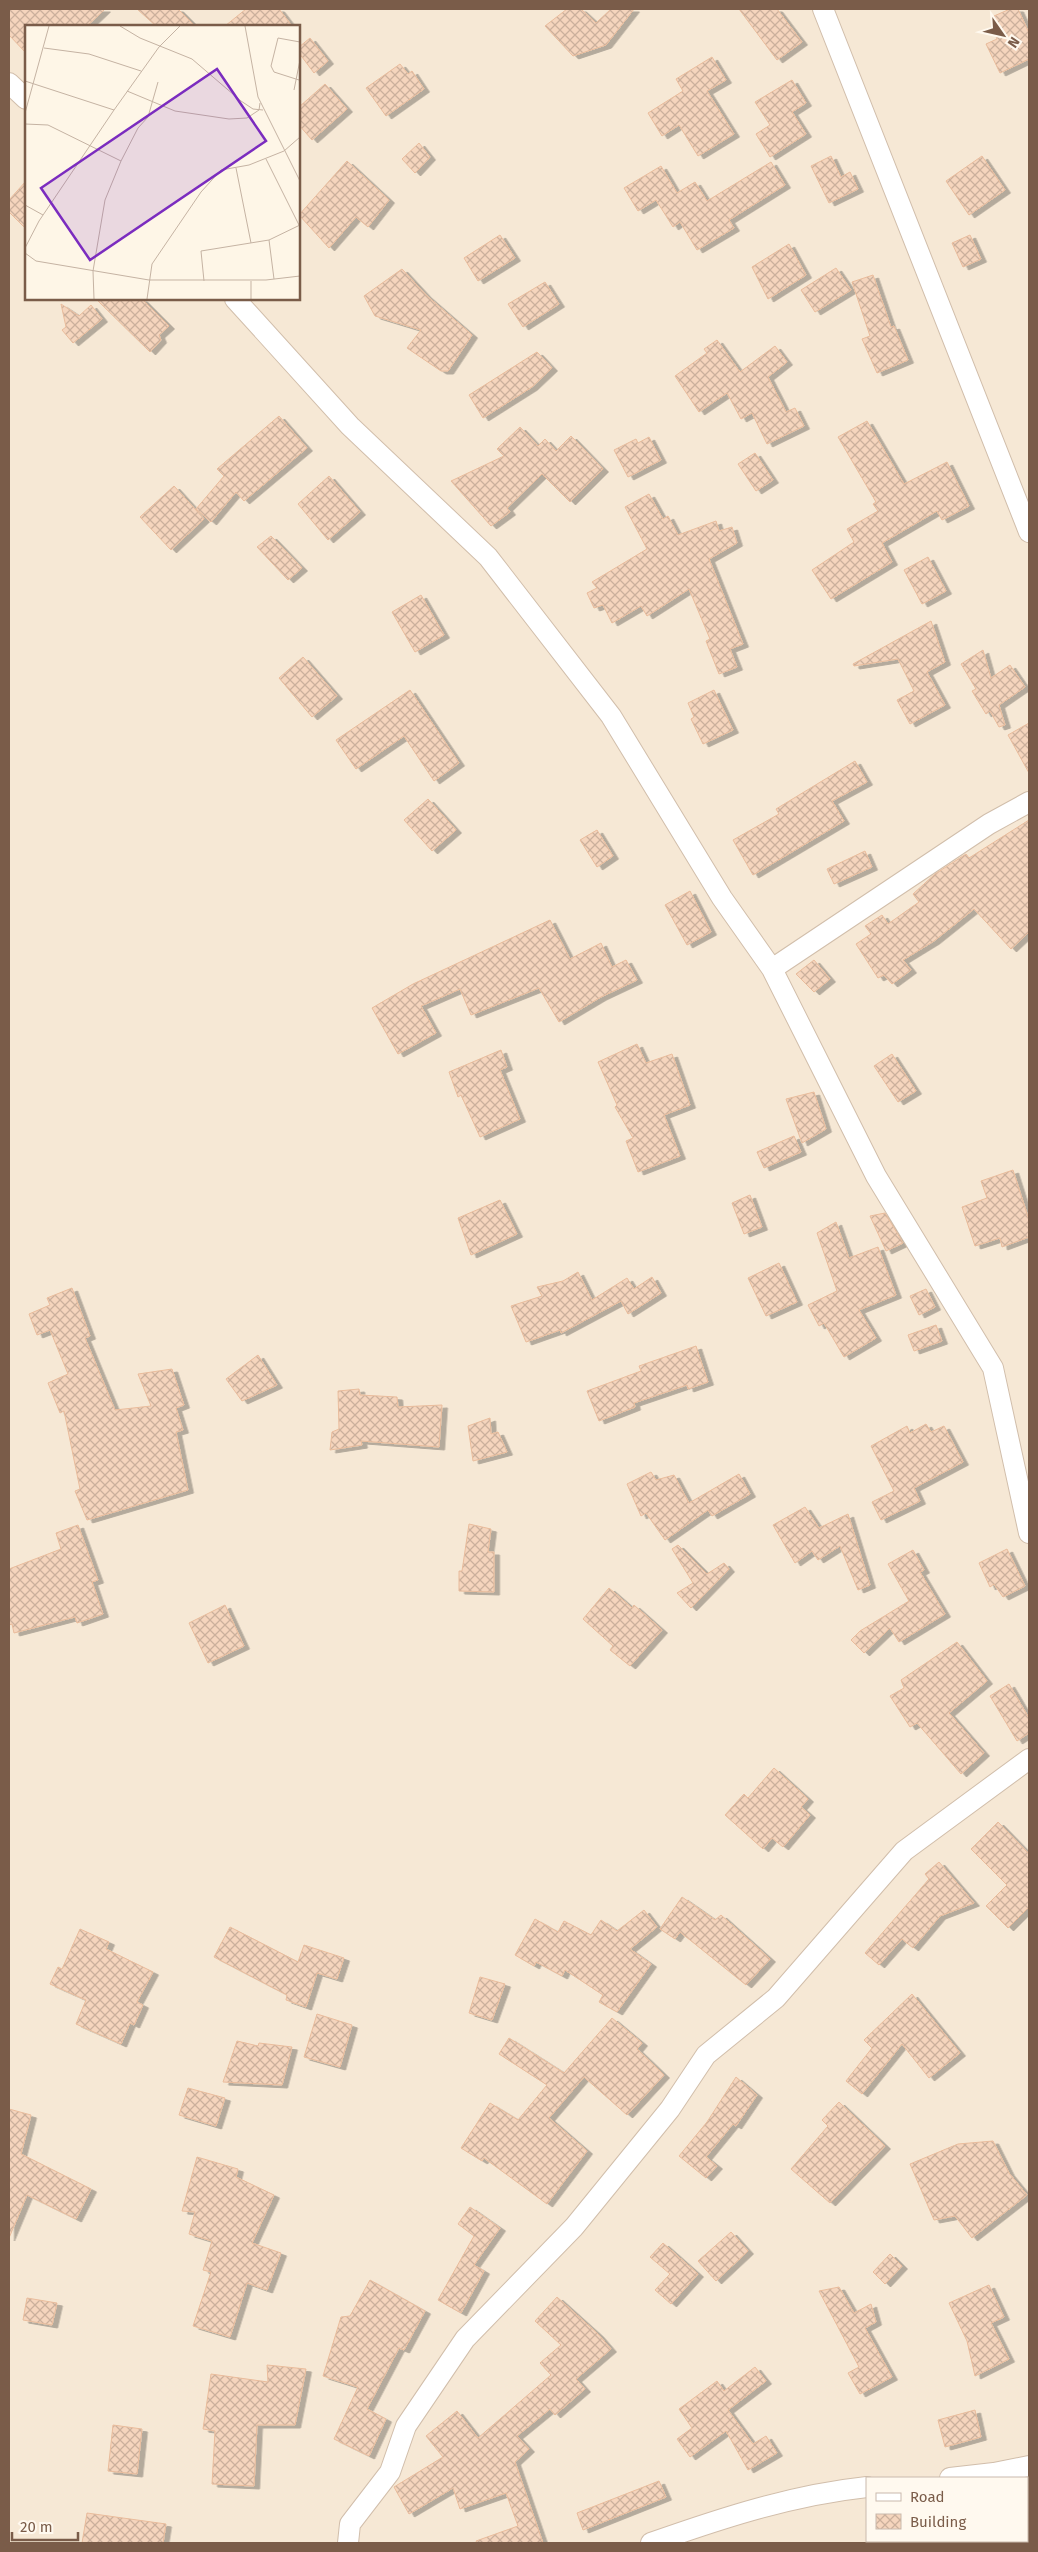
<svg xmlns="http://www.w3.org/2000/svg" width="1038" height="2552" viewBox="0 0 1038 2552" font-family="'Fira Sans',sans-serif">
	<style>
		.residential { fill: #f6e8d5; fill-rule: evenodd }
		.building { fill: url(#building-cross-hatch); stroke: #e9bc9c; filter: url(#shadow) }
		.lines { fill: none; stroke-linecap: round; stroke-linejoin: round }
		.street-casing { stroke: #d1beab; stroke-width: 22 }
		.street { stroke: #fff; stroke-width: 20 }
		.inset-road { fill: none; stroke: #c5b3a3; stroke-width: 1 }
		.view { fill: #7b2cbf; fill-opacity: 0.15; stroke: #7b2cbf; stroke-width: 2.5 }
		.inset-edge { fill: none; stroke: #7a5c49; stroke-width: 2.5 }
	</style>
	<defs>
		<pattern id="building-cross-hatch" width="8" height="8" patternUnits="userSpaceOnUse" patternTransform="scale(1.25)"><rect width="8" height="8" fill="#f5d5bd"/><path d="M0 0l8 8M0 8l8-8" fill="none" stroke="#cbb09c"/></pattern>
		<filter id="shadow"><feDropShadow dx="5.5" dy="3" stdDeviation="0" flood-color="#0004"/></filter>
	</defs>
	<rect width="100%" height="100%" fill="#fef6e7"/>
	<path class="residential" d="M9,9H1029V2543H9ZM26,26H299V299H26ZM867,2478H1027V2541H867Z"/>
	<path class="building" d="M9,9H105L87,26H26V53L9,35Z
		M137,9H178L195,26H156Z
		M246,9H279L292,26H225Z
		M567,9H581L596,23L611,9H634L606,45L573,56L545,26Z
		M739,9H777L802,42L777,60Z
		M1010,9H1018L1029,33V59L1000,73L986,44L997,39L993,29L999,26L994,16Z
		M310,38L328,61L314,73L299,53V47Z
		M712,57L726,80L707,91L734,134L698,156L679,125L662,136L648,113L683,91L676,79Z
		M400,64L408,74L412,71L424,89L386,116L366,88Z
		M792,80L806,103L792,112L806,134L770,157L756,134L770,125L755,102Z
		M325,84L347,109L312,140L299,125V107Z
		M419,143L430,157L415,173L402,159Z
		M831,156L841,177L850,172L858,189L829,203L811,166Z
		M982,156L1005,190L969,215L946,181Z
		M347,161L389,200L368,227L356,217L329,248L299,215Z
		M771,162L785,185L729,220L734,228L697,250L680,222L673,227L656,200L638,211L624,188L661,166L677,193L695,182L707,201Z
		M26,181V229L9,212V200Z
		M500,235L515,258L478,281L464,258Z
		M970,235L981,259L963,267L952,243Z
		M789,244L806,275L768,299L752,267Z
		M836,268L851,290L815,312L801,290Z
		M402,269L426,295L472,335L448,371H441L407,348L421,330L375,316L364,296Z
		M873,275L891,327L894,326L908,360L877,373L862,339L870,336L852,282Z
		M545,282L559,304L523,327L508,304Z
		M96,299H142L169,326L159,335L161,340L150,352Z
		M61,304L79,316L91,305L102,319L73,343L62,330L66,327Z
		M717,340L740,372L775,346L787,362L768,377L786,412L795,408L804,426L767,444L752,413L741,419L727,393L699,412L675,376L707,353L704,349Z
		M537,352L552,368L532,387L483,418L469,395Z
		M279,416L307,448L244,501L236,492L211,522L196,509L224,476L217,469Z
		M867,421L904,484L947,462L969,506L942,520L937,511L882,543L892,562L831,599L812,570L854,542L847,529L878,511L873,504L876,502L838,437Z
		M520,427L538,446L545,439L556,451L571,436L603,469L570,502L542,474L507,508L510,512L491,526L451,481L504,456L497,449Z
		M649,437L661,460L628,477L614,450L636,439L638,443Z
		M755,453L773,480L756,491L738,464Z
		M329,476L360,512L328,540L298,504Z
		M174,486L204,519L171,550L140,517Z
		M649,494L663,519L668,516L678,535L716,521L719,531L732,527L737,543L709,559L743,644L730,649L737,667L719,674L706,641L710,639L689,589L647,616L641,606L612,623L603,605L594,608L587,593L597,588L592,582L647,549L625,507Z
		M271,536L302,568L288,580L257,547Z
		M928,557L946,591L922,604L904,570Z
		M421,595L444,635L415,652L392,612Z
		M931,621L945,662L927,672L945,705L910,724L897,700L914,691L898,659L854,666L853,664Z
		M983,650L991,678L1010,665L1025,687L999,705L1005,725L999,727L990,711L986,714L972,691L976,689L961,664Z
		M303,657L337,696L312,717L279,678Z
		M410,690L459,763L434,781L404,736L356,769L336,740Z
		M714,690L733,730L703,744L691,719L694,717L688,703Z
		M1029,723V773L1008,735Z
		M855,761L867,782L832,801L844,821L753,875L733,840L779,814L776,809Z
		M428,799L456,830L432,851L404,820Z
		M1029,820V932L1011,949L974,909L934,941L903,960L911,970L892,984L884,975L878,978L856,944L871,934L865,926L882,915L888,924L919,902L913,894L935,874L966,854L969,858Z
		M597,830L613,856L597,867L580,840Z
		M865,851L872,867L834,884L827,869Z
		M690,891L711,932L687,945L665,905Z
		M550,920L570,959L601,943L612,967L626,960L637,980L601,997L559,1022L539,988L471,1015L460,989L421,1006L436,1033L398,1054L372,1008L413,984Z
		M814,960L830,979L814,992L796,974Z
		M637,1044L646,1063L672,1054L690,1105L664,1115L680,1156L638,1172L626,1141L633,1138L615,1107L617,1105L598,1062Z
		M501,1050L507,1067L500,1070L520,1119L480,1137L461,1095L458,1097L449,1072Z
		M892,1054L916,1091L898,1102L874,1066Z
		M814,1092L826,1129L802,1143L786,1099Z
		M794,1136L801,1152L764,1168L757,1152Z
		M1013,1170L1029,1220V1237L1002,1247L1000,1238L975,1246L962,1207L987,1198L981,1181Z
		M750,1195L762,1227L744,1234L732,1203Z
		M500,1200L517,1234L471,1255L458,1218Z
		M885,1213L903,1243L886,1251L870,1216Z
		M836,1222L849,1258L878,1247L896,1295L859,1310L876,1338L844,1357L824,1323L819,1326L808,1305L837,1291L817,1233Z
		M779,1263L797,1302L766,1316L748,1278Z
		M578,1272L592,1300L627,1278L634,1289L652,1277L661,1293L628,1314L621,1301L561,1333L560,1330L526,1342L511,1306L542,1296L537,1287L563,1281Z
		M72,1288L90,1336L85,1338L115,1410L151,1406L138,1374L172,1369L184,1405L176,1408L183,1430L176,1432L188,1490L87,1520L75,1491L80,1489L64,1411L60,1413L48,1383L68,1374L50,1330L37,1335L29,1314L50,1305L47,1298Z
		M926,1289L935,1307L919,1315L910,1296Z
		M936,1325L942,1341L914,1351L908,1335Z
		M696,1346L708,1382L688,1389L687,1385L634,1403L635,1407L599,1421L587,1391L641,1371L639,1366Z
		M258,1355L277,1385L242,1401L226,1379Z
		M359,1389L360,1395L397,1397L398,1407L442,1405L439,1447L361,1441L362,1445L330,1450L332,1432L339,1429L338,1391Z
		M490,1418L491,1434L498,1432L507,1452L473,1461L468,1426Z
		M926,1424L931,1432L944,1426L963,1462L914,1488L920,1501L881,1520L872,1502L894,1491L871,1446L907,1426L910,1433Z
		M651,1472L656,1480L674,1475L689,1503L739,1474L750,1494L712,1516L708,1510L665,1540L646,1513L641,1516L627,1484Z
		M805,1507L819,1528L848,1514L870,1585L858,1590L840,1546L818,1560L812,1551L795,1563L773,1525Z
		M469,1524L491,1529L488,1552H494V1592L459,1591V1571H462Z
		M78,1525L98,1580L92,1582L103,1614L77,1623L75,1617L14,1633L12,1624L9,1625V1569L61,1549L56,1533Z
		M678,1545L707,1574L724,1563L729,1569L691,1608L677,1593L693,1583L672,1549Z
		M1007,1549L1025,1586L1003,1597L994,1584L990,1587L979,1563Z
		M913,1550L924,1570L920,1572L945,1614L899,1642L890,1628L864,1653L851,1640L860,1631L909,1601L888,1564Z
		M609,1588L632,1608L634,1605L662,1630L630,1666L610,1650L613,1646L583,1619Z
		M225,1605L244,1646L208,1663L189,1623Z
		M957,1642L987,1681L949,1713L984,1753L961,1774L917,1723L910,1727L890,1696L904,1688L901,1680Z
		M1009,1684L1029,1718V1733L1017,1741L990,1696Z
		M774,1768L808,1799L801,1807L810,1815L783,1847L772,1838L763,1849L725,1815L744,1794L748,1798Z
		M998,1822L1029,1854V1907L1008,1928L986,1906L1007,1885L971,1849Z
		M939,1862L974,1903L940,1916L913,1948L902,1939L879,1965L865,1953L929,1879L925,1874Z
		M682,1897L715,1920L721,1915L770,1959L746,1985L680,1932L675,1939L660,1929Z
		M644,1910L657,1927L630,1949L651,1964L617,2012L599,2002L603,1995L565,1970L562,1976L536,1962L534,1966L515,1955L535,1919L558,1932L564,1921L591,1935L601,1920L617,1931Z
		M230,1927L298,1962L304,1945L344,1958L337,1979L317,1973L306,2007L286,2000L287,1995L214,1957Z
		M80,1929L109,1942L106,1949L153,1972L137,2002L143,2005L134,2025L130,2023L121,2044L76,2024L86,2000L50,1984L58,1967L62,1969Z
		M480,1977L505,1984L492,2020L469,2013Z
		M912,1994L960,2053L929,2078L902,2044L862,2094L846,2081L872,2048L864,2040Z
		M317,2014L352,2025L340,2067L304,2057Z
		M612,2018L642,2043L637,2049L664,2075L627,2115L584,2077L549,2118L587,2151L547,2204L484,2158L482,2161L461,2148L490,2103L518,2120L547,2085L499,2054L509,2038L564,2073Z
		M237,2041L258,2046L259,2043L292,2047L282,2085L223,2082Z
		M736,2077L757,2095L736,2126L733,2124L706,2157L717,2166L706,2178L679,2156L707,2122Z
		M188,2088L225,2098L216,2126L179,2115Z
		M839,2102L885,2146L830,2203L791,2169L828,2126L822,2120Z
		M9,2109L31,2115L21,2154L91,2189L76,2219L27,2195L9,2238Z
		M993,2141L1009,2173L1027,2195L972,2238L955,2216L934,2220L910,2164L958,2144Z
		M197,2157L238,2169L236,2177L274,2195L252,2243L281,2253L267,2290L247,2283L230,2337L193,2326L211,2272L203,2270L212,2241L189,2234L195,2212L182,2211Z
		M470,2207L500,2228L474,2265L484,2271L461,2313L438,2300L474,2236L458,2224Z
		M731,2232L748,2251L716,2281L698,2261Z
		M663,2243L698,2274L671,2304L655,2290L670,2274L650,2257Z
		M890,2254L902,2266L885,2284L873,2272Z
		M370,2280L425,2311L404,2350L399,2348L367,2409L386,2419L369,2456L334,2439L358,2387L323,2376L341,2317L350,2316Z
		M989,2285L1004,2317L991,2323L1009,2359L975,2376L967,2341L949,2303Z
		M839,2287L854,2313L871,2304L876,2322L865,2328L892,2377L860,2394L848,2373L859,2367L819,2291Z
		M557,2297L598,2334L611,2349L576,2379L585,2389L555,2415L550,2409L517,2436L529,2449L515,2462L543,2543H477L476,2541L518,2526L506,2493L460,2509L453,2488L409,2514L394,2487L443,2457L426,2436L457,2411L478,2438L551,2375L540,2363L561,2345L535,2321Z
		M27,2298L57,2303L52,2325L23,2320Z
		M267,2365L306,2369L295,2425H257L254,2486L212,2484L215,2431L203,2429L211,2374L268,2382Z
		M755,2367L766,2381L728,2410L753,2444L766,2436L777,2453L748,2470L726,2431L690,2457L677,2439L692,2428L679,2409L717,2381L724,2391Z
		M975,2410L981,2437L945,2447L938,2420Z
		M113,2425L142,2429L137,2474L108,2471Z
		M659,2481L666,2497L583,2530L577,2513Z
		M87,2513L166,2524L163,2543H82Z"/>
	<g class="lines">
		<defs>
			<path id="street" d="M823,9L1029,532
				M9,83L26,99
				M235,299L350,426L488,557L611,716L722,898L772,969L876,1176L993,1368L1029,1533
				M772,969L989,824L1029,802
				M950,2478L994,2473L1029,2466
				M348,2543L350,2524L390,2472L406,2426L465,2339L574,2227L670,2109L706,2055L776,1998L904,1851L1029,1759
				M651,2543C722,2518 792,2495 867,2487"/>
		</defs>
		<use href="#street" class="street-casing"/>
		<use href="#street" class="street"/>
	</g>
	<g transform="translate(25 25)">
		<rect width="275" height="275" fill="#fef6e7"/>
		<path class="inset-road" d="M95,1L115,13L167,34L216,76L228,84L238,85M220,1L233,72L275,156M19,23L64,29L116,46M274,55L249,47L246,41L253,13L275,17M0,56L89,85M269,65L275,35M102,66L150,86L204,94L222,93L234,85L235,78M0,88L24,1M0,99L23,100L96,136M241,134L274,200M211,143L226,218M0,180L18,190M244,215L249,254M0,223L14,196L89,85L134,22L155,1M0,228L11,236L124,255H241L275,251M179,256L176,226L244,215L275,200M69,274L68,246L80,175L96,136L113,103L123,92L133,57M122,274L127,239L176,167L196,145L224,140L259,126L275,112M226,274V256"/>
		<path class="view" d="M192,44L241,116L65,235L16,163Z"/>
		<rect width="275" height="275" class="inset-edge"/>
	</g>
	<rect width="1038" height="2552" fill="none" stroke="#7a5c49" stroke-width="20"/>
	<rect x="866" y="2477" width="162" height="65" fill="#fff9ef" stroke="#cabaad"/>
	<rect x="876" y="2493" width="25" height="8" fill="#ffffff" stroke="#cabaad"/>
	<text x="910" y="2502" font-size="15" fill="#7a5c49">Road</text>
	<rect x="876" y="2514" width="25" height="15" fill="url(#building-cross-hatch)" stroke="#cabaad"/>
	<text x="910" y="2527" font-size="15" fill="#7a5c49">Building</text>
	<g transform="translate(1003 35) rotate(124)" stroke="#fff9ef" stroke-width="4" paint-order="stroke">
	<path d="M0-4L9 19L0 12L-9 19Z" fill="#7a5c49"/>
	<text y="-8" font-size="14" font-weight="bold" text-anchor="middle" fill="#7a5c49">N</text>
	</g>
	<path d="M12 2532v8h66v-8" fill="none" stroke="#7a5c49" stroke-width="2.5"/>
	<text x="20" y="2532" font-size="15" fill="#7a5c49" stroke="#fff9ef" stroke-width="4" paint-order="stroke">20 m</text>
</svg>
